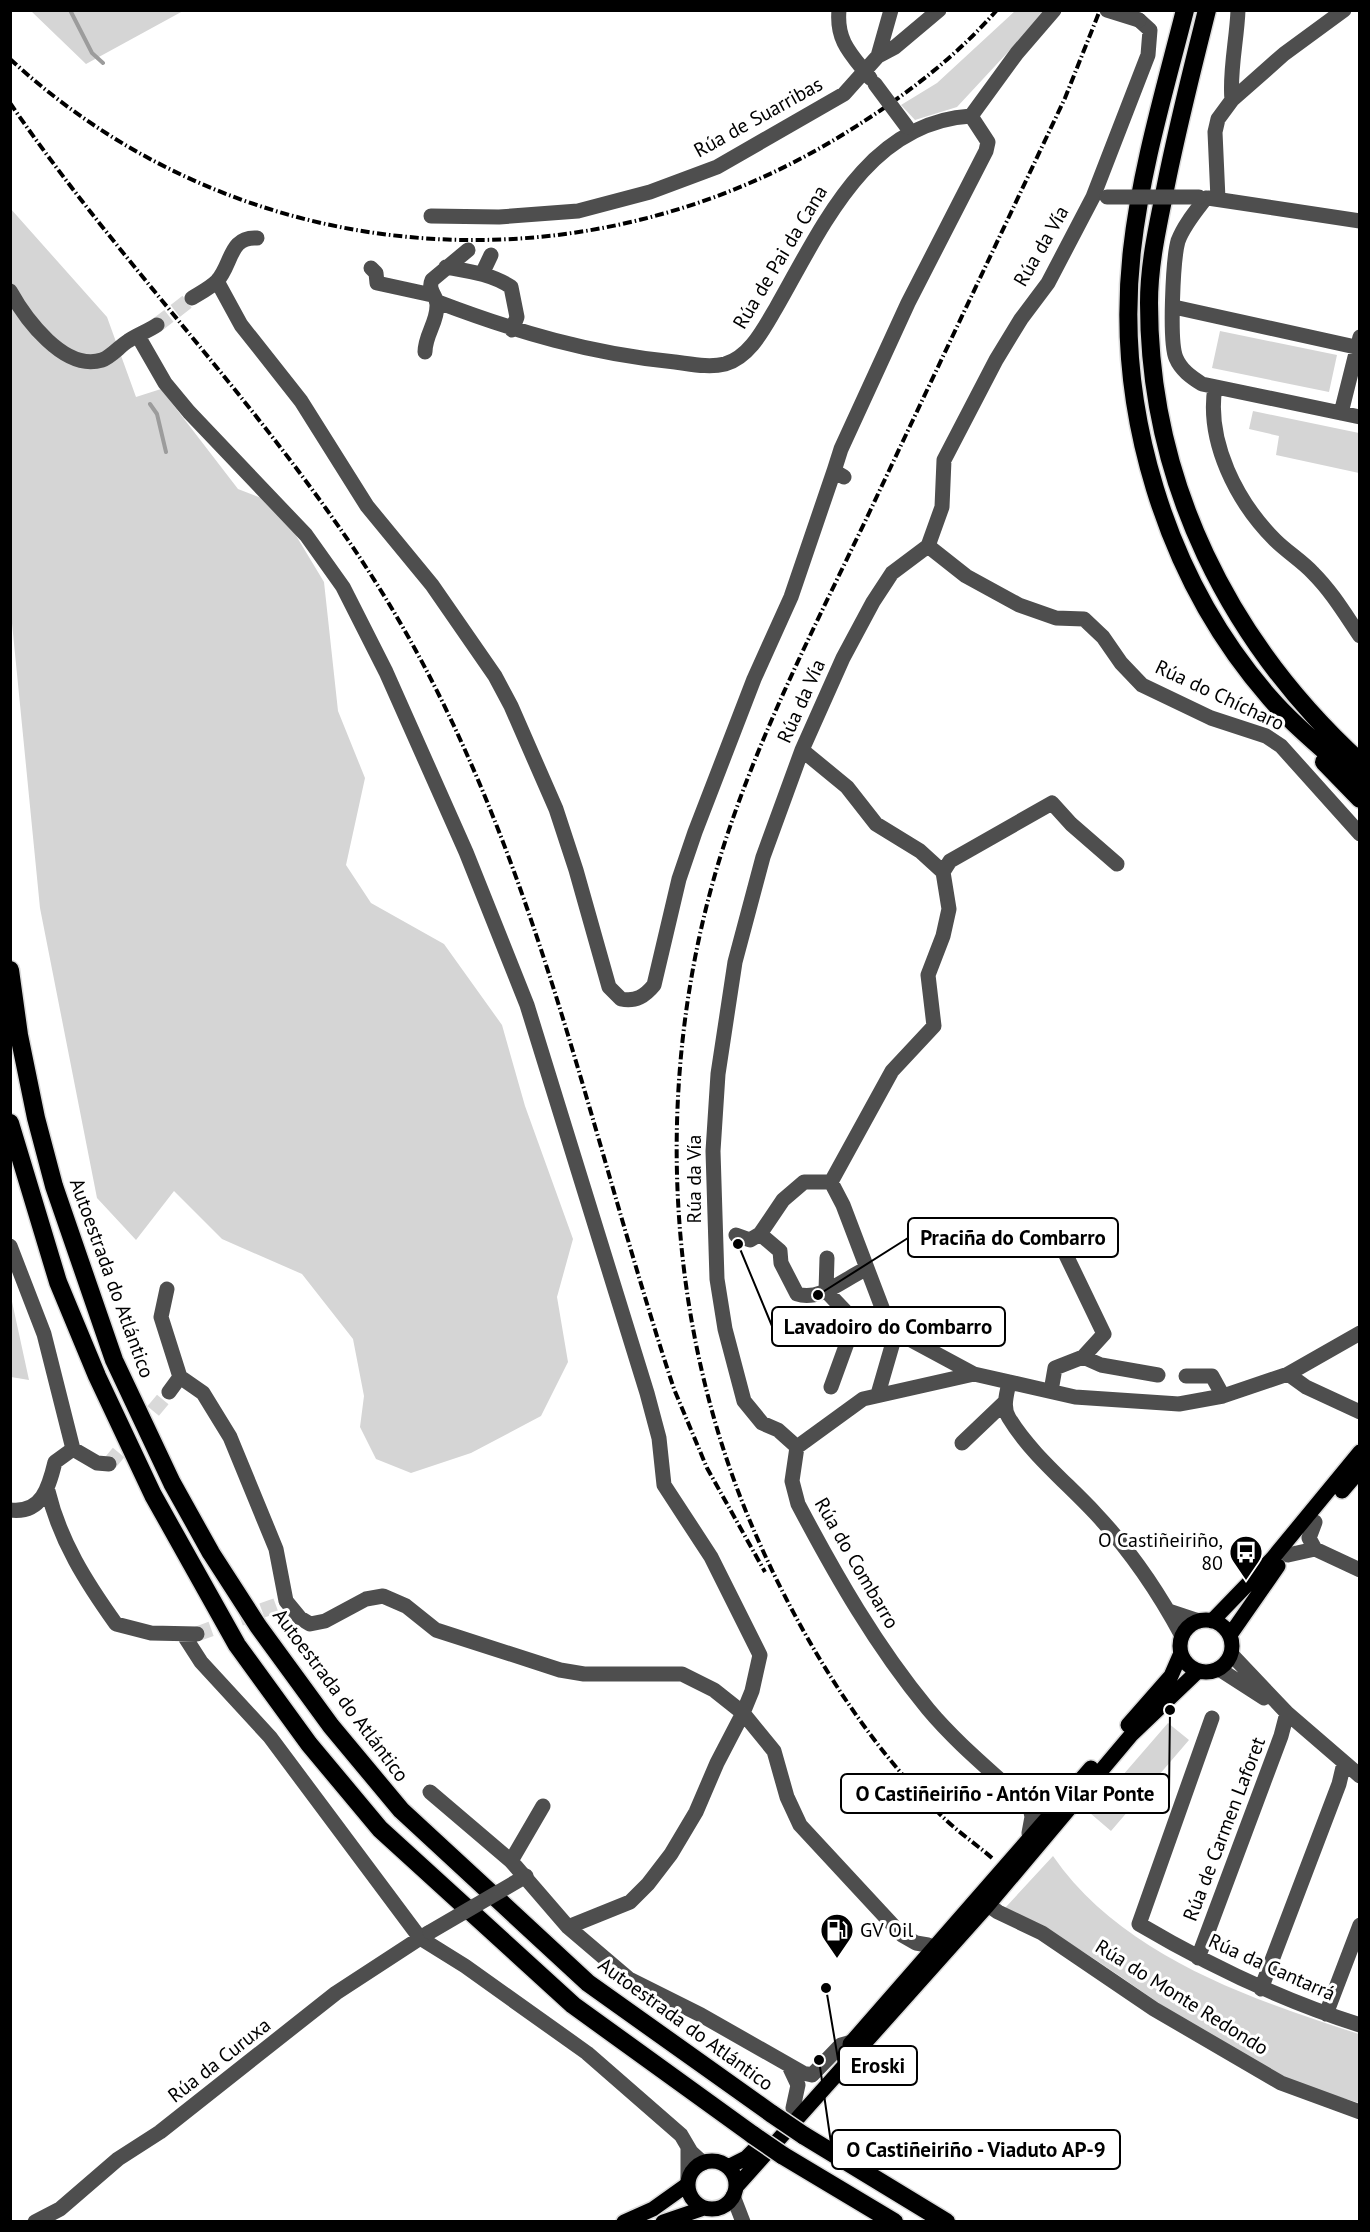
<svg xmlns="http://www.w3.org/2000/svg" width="1370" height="2232" viewBox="0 0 1370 2232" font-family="'PT Sans',sans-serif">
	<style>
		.green { fill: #d5d5d5 }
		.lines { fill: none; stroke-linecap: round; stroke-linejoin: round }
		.stream { stroke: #9c9c9c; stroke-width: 4 }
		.minor-tunnel { stroke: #d9d9d9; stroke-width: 15; stroke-dasharray: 15 8; stroke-linecap: butt }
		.major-casing { stroke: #dbdbdb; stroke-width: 18 }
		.highway-casing { stroke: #dbdbdb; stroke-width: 21 }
		.minor { stroke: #4e4e4e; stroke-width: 15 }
		.major { stroke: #000; stroke-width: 15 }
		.highway { stroke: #000; stroke-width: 18 }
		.rail { stroke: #000; stroke-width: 4; stroke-dasharray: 9 3 1.5 3; stroke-linecap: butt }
		.highway-bridge-casing { stroke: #dbdbdb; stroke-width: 21; stroke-linecap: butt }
		.minor-bridge { stroke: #4e4e4e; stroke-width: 15 }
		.highway-bridge { stroke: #000; stroke-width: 18 }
		.labels { text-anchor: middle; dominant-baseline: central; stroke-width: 6; stroke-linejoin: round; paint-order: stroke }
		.street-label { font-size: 20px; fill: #000; stroke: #fff }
		.poi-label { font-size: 20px; fill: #000; stroke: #fff; text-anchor: end }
		.leader { fill: none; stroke: #000; stroke-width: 2 }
		.callout-dot { fill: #000; stroke: #fff; stroke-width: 2 }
		.callout { fill: #fff; stroke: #000; stroke-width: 2 }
		.callout-label { font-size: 21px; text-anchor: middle; font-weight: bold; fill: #000 }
	</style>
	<rect width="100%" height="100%" fill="#fff"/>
	<path class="green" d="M31,11H183L86,64Z
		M1015,11H1046L957,107L915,120L901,105L937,83Z
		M10,208L107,317L136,397L161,389L238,489L277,504L324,582L338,711L365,778L346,865L371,903L444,944L502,1025L525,1106L573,1239L557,1297L568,1362L541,1416L471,1453L411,1473L376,1459L360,1427L364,1396L353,1339L302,1274L222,1239L174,1191L136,1240L97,1198L40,908L11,613Z
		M1220,331L1337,355L1329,392L1212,368Z
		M1253,411L1359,433V473L1276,455L1279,436L1249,429Z
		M11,1297L29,1380L11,1377Z
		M1168,1723L1189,1740L1111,1831L1090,1813Z
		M1053,1856C1121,1955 1250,1999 1359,2034V2103C1336,2095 1308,2090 1285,2080C1186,2033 1104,1954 1005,1908Z"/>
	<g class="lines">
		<path class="stream" d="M70,10L92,53L103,63
			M150,404L157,414L166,452"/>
		<path class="minor-tunnel" d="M157,325L192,298
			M109,1464L169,1392
			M197,1634L280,1604"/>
		<defs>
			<path id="major" d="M1342,1491L1360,1470
				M1180 1646a26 26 0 1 1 52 0a26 26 0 1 1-52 0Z
				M1212,1621L1272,1559L1360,1452
				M1230,1635L1278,1566
				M1128,1725L1171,1676L1181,1653
				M850,2044L1091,1768
				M688 2185a24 24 0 1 1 48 0a24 24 0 1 1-48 0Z
				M728,2167L746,2158L764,2140
				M736,2187L988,1905L1132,1734L1198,1671
				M624,2222L653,2209L688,2184
				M663,2222L704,2208"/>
			<path id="highway" d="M1185,10C1165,89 1141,169 1132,250C1114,408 1165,578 1270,698C1296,728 1330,755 1360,782
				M1207,10C1191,74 1175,136 1163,200C1156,234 1149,268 1149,303C1149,482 1229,642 1360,762
				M1324,762L1360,799
				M10,970L19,1035L36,1118L54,1186L114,1360L172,1483L211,1553L258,1626L331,1726L401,1810L588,1983L772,2114
				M10,1123L58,1282L97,1376L153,1495L237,1645L309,1744L380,1829L573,2005L753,2135
				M803,2135L946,2222
				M782,2155L894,2222"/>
		</defs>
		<use href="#major" class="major-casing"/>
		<use href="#highway" class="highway-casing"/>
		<path class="minor" d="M839,10C836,42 852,55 870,78
			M878,56L891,10
			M1232,100C1229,73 1237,39 1238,10
			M971,116L1017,53L1054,10
			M1206,198C1196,211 1184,225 1178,241C1173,259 1169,342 1176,358C1181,370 1191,377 1202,384L1360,417
			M1208,198L1360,221
			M1218,199L1215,132L1218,119L1232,100L1284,54L1344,10
			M431,216L499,217L578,211L650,192L717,167L844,94L878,56L895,47L939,10
			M446,267C468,271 492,274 511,287L517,317L512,330
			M371,268L376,273L377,283L432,295
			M482,274L491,255
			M217,281L241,325L301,401L367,506L432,585L495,676L511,706L556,809L576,870L609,987L621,999C636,1002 645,996 654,985L679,879L695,832L754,679L791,597L834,471
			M10,291C25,318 64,372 102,360C111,357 120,346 128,341C137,335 148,331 157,325
			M192,298C200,293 210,288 217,281C232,265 229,236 257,238
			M438,302C517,332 591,354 675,362C691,364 709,368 725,364C750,357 764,328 776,308C821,230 866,122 971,116
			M1174,307L1360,348
			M138,336L165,383L189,412L306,535L343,587L386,672L466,852L527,1005L647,1393L659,1438L664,1485L711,1557L760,1655L752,1691L743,1713L717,1763L696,1812L671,1854L648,1884L630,1902L568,1927
			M425,352C425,335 437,323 437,306C438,296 427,291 432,280L468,250
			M1215,387C1206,442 1237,502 1275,540C1287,552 1302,561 1313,573C1332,592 1345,614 1360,636
			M1341,413L1360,337
			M844,477L834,471L841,449L908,303L986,151L988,142L971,116
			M928,546L966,576L1019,605L1056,618L1084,619L1103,637L1121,663L1142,685L1211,718L1266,736L1281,746L1360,834
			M802,750L847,787L876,824L920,851L943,872L949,909L943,936L928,975L934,1026L892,1071L831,1182L843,1205L889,1326L896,1332L974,1374
			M943,872L950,861L1052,803L1071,824L1117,864
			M831,1182H804L783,1200L760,1234L780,1251L781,1263L797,1294C820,1302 845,1278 866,1269
			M736,1235L750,1240L760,1234
			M10,1246L44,1334L73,1449
			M827,1258L826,1291L845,1311L847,1343L831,1387
			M167,1289L161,1317L180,1377L203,1393L230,1437L276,1549L286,1601
			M820,1332L889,1326
			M1083,1357L1101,1365L1158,1375
			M1288,1374L1306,1387L1360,1412
			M1186,1376H1212L1223,1396
			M1009,1382C1007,1394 1002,1407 1009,1418C1030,1453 1067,1483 1095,1513C1129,1549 1159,1593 1182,1636
			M1051,1391L1055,1368L1083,1357L1104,1334L1065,1253
			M169,1392L180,1377
			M878,1394L896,1332
			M962,1443L1005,1402
			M797,1447L778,1430L762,1423L744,1401L725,1329L717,1279L713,1151L718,1074L735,962L763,857L802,750L843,658L873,602L892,573L928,546L942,507L944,460L996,360L1021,319L1048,283L1093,197L1148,55L1150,30L1139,20
			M48,1491C60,1541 86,1582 116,1624L151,1633L197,1634
			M10,1510C42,1514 49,1487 55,1462L73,1449L97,1463L109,1464
			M1315,1549L1309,1538L1315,1522
			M1288,1555L1315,1549L1360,1570
			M286,1601L300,1618L310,1624L325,1621L366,1599L383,1596L406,1606L436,1630L560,1670L584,1674H682L714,1690L743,1713L774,1751L787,1797L800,1825L902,1935L916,1943L928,1945
			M1169,1611L1199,1621
			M183,1634L201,1662L270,1737L420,1938L465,1966L587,2053L681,2135L691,2152L703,2163
			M1231,1654L1287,1713L1360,1776
			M1219,1669L1264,1698
			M1212,1718L1139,1924C1210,1966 1281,2000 1360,2025
			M430,1792L511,1861
			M1051,1804L1039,1809L1030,1807C996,1775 958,1745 928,1709C876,1646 836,1576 798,1504L792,1481L797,1447L863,1399L974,1374L1075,1397L1179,1404L1223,1396L1288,1374L1360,1333
			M543,1806L511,1861L568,1927L629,1979L701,2015L803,2073L812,2075L841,2045L852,2042
			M1029,1833L1032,1817L1030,1807
			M988,1905L998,1912L1042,1933L1154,2009L1281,2083L1360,2112
			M1198,1958L1281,1736L1287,1713
			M1261,1989L1339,1784L1344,1763
			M1326,2014L1360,1925
			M790,2068L798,2085L793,2108
			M688,2147V2180
			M733,2196L743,2222
			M35,2222L60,2209L118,2159L160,2132L336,1993L428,1933"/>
		<use href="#major" class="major"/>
		<use href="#highway" class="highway"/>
		<path class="rail" d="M10,59C241,272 582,298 847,132C902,98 954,59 997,10
			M10,103C137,288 301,444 410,640C540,873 591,1138 674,1389L707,1468L765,1572
			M992,1858C977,1845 961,1834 947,1821C861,1741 791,1621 747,1514C658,1295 654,1044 732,821C769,714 822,612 870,511C935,373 1000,236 1065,98L1100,10"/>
		<defs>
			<path id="highway-bridge" d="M772,2114L803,2135
				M753,2135L782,2155"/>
		</defs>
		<use href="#highway-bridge" class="highway-bridge-casing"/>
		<path class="minor-bridge" d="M1107,10L1139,20
			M875,84L907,127
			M1107,197H1199
			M430,1932L526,1876"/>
		<use href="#highway-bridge" class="highway-bridge"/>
	</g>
	<defs>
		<symbol id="bus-pin" viewBox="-11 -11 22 30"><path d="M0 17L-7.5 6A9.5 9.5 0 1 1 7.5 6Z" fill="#000" stroke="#fff"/><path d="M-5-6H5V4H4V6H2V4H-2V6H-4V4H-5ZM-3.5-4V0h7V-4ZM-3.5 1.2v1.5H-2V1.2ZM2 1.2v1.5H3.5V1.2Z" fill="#fff"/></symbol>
		<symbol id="fuel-pin" viewBox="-11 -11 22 30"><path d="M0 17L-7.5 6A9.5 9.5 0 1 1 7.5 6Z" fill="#000" stroke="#fff"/><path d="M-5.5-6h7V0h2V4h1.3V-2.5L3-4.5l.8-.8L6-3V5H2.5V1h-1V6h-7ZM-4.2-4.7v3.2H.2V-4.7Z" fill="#fff"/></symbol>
	</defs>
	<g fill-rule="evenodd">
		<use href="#bus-pin" x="1227" y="1533" width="38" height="52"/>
		<use href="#fuel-pin" x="818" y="1911" width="38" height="52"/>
	</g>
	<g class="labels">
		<g class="street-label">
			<text transform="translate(758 117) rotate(-29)">Rúa de Suarribas</text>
			<text transform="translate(1041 246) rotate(-60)">Rúa da Vía</text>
			<text transform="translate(780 257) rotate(-59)">Rúa de Pai da Cana</text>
			<text transform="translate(1220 695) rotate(25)">Rúa do Chícharo</text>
			<text transform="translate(801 701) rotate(-66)">Rúa da Vía</text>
			<text transform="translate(694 1179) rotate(-90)">Rúa da Vía</text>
			<text transform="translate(112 1278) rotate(70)">Autoestrada do Atlántico</text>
			<text transform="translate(857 1563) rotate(60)">Rúa do Combarro</text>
			<text transform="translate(341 1695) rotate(53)">Autoestrada do Atlántico</text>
			<text transform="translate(1224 1829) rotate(-69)">Rúa de Carmen Laforet</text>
			<text transform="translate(1272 1967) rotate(24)">Rúa da Cantarrá</text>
			<text transform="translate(1182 1997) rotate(32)">Rúa do Monte Redondo</text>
			<text transform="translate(686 2024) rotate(36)">Autoestrada do Atlántico</text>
			<text transform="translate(219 2060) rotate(-38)">Rúa da Curuxa</text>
		</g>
		<g class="poi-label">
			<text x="1223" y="1540">O Castiñeiriño,<tspan x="1223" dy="23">80</tspan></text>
			<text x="860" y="1930" text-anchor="start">GV Oil</text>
		</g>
	</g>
	<path class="leader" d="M818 1295L908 1238M738 1244L772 1326M1170 1710L1169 1794M826 1988L839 2065M819 2060L832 2150"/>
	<g class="callout-dot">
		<circle cx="818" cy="1295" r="6"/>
		<circle cx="738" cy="1244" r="6"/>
		<circle cx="1170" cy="1710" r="6"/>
		<circle cx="826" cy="1988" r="6"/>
		<circle cx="819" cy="2060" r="6"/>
	</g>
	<g class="callout">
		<rect x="908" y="1218" width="210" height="39" rx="6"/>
		<rect x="772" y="1307" width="233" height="39" rx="6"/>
		<rect x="841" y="1774" width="328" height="39" rx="6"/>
		<rect x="839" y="2046" width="78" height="39" rx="6"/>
		<rect x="832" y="2130" width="288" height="39" rx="6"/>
	</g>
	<g class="callout-label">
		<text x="1013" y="1245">Praciña do Combarro</text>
		<text x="888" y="1334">Lavadoiro do Combarro</text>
		<text x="1005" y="1801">O Castiñeiriño - Antón Vilar Ponte</text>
		<text x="878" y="2073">Eroski</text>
		<text x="976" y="2157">O Castiñeiriño - Viaduto AP-9</text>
	</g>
	<rect width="1370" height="2232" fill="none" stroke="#000000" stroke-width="24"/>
</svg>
